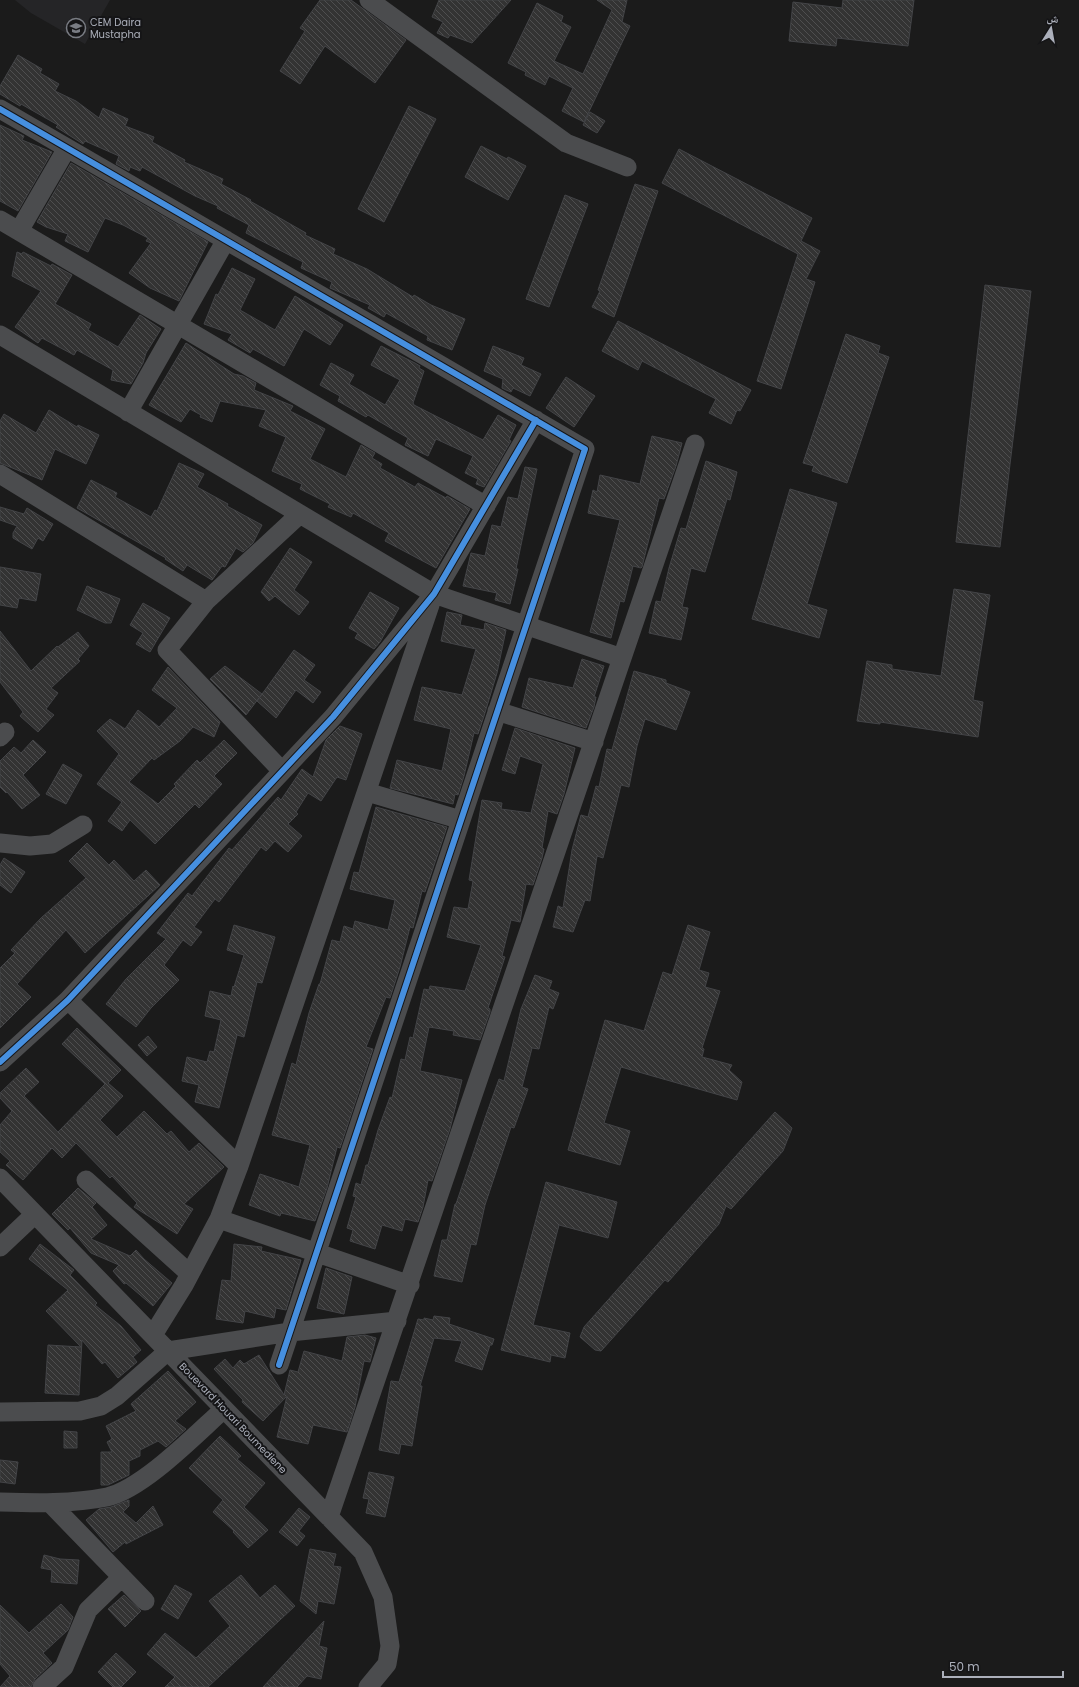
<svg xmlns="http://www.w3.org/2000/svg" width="1079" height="1687" viewBox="0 0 1079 1687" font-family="Poppins,'Noto Naskh Arabic',sans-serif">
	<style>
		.built { fill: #252527 }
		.building { fill: url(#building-back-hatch); stroke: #434447 }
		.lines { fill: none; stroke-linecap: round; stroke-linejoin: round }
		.minor { stroke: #4b4c4e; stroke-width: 19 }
		.cycleway-casing { stroke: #151517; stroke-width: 8 }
		.cycleway { stroke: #468fdf; stroke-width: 6 }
		.labels { text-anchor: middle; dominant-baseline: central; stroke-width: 4; stroke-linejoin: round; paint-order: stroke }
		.poi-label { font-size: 10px; fill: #acb0bb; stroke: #151517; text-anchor: start }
		.street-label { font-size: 10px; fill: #acb0bb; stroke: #151517 }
	</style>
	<defs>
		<pattern id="building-back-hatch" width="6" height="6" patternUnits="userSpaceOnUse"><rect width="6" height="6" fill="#333"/><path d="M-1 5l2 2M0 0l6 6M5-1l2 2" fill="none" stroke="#4e4e4f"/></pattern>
	</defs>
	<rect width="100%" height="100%" fill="#1b1b1b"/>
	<path class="built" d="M15,0H110L85,44L31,13Z"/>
	<path class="building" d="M320,0H351L406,40L375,83L325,46L300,84L280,71L305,31L300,28Z
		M439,0H511L472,43L450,35L448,38L437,33L443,22L432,17Z
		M597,0H627L622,22L630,26L584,122L562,111L573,88L549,76L545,85L525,75L526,72L508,63L537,3L563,16L561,22L571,27L554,61L583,74L612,10Z
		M843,0H914L908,46L837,38L836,46L789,41L793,2L842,8Z
		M18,55L42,69L40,73L59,84L55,91L76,101L99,118L103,108L128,119L125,126L154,137L152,142L185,160L184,162L223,179L221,184L251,200L250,201L306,233L305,235L335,249L333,254L367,269L413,297L414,295L431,305L465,319L452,350L427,340L428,336L386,313L384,317L368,308L370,305L330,288L332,282L301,268L303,262L246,233L249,225L217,208L218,206L195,196L142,167L140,171L130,167L129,171L116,164L119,156L85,141L83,144L56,127L58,125L21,104L20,106L0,94V86Z
		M409,106L436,119L384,222L358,209Z
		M590,112L605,121L597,133L583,125Z
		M0,125L24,136L22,140L52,152L18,211L0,201Z
		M481,146L507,159L508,157L526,166L508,200L465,177Z
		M679,149L812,218L801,241L820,251L806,279L815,282L781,389L757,381L798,254L662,183Z
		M71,163L208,242L179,301L150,288L129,273L151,243L146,241L148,238L123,225L105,218L88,252L65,241L68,234L46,227L37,222Z
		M635,184L658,191L614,317L592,307L600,291L598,290Z
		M565,195L588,204L549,307L526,299Z
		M17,252L22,254L23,252L51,266L52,264L72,275L55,304L91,324L88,330L118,347L140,315L161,329L146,353L143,363L131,384L111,380L113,370L77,350L74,355L42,338L38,343L15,327L41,291L12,276Z
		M232,268L255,279L240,310L275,330L295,296L343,325L330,345L304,329L284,366L253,349L250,353L228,340L232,334L204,324L216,294L218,295Z
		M985,285L1031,291L1000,547L956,542Z
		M618,321L751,390L740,411L737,410L731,424L709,413L716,399L642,361L638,370L602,351Z
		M846,334L880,346L878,353L889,357L847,483L812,471L814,466L803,463Z
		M186,343L234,374L243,376L256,383L254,390L293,406L290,411L325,429L310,459L346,477L361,445L375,453L372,458L382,464L380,468L415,487L418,483L446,498L447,496L470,509L436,568L385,541L389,533L353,513L351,517L328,507L330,504L300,489L302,484L272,471L286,437L259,426L266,410L220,401L212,422L200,417L201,415L190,409L181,422L149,405Z
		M381,346L415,363L420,366L419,368L424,371L413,403L414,405L483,440L498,415L516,425L509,440L511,441L484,487L476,484L478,479L465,473L473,456L436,439L428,456L405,445L408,438L368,415L366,417L338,401L340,396L320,385L331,363L354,375L349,384L385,405L400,380L371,365Z
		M493,346L524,358L521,365L541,374L530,396L513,388L511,392L506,390L502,388L503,379L484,371Z
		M566,377L595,396L574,427L546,408Z
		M49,410L77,427L78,425L99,435L86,464L55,449L42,480L0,463V421L4,414L36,433Z
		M652,436L682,443L676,466L664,499L659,498L642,567L641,568L633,566L624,602L620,601L611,638L590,632L620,520L588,513L593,490L597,492L600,475L640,484Z
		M706,461L737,472L730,500L727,499L705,572L691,568L682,607L688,608L681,640L649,633L656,601L661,602L669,568L681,528L686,529Z
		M179,463L204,474L197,487L228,504L227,506L262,525L253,543L243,552L236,548L225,567L222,566L212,580L187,565L183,571L165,559L166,558L77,508L91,480L117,493L115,497L151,517L155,510L157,511Z
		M525,467L537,469L516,569H518L510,604L495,600L497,593L463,586L471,553L485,556L492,525L501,527L508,497L518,499Z
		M790,489L837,503L807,604L827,610L819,638L752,619Z
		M0,507L24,514L27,508L53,524L43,541L38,538L32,549L13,538V533L17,526L0,520Z
		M290,548L312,562L294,590L309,602L299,615L275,596L269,601L261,592Z
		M0,567L41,574L36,601L19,598L17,608L0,605Z
		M87,586L120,599L111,623H105L77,610Z
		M954,589L990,595L973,700L983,702L978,737L880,722V724L857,721L867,661L892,665V669L941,676Z
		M370,592L399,608L380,642L374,649L355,638L358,633L349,628Z
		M143,603L170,618L150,652L136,644L143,633L130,625Z
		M447,612L462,615L460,625L484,630L485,623L506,630L497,673L484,716L478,734L474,733L464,776L458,795L455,794L453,804L390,788L397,760L442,771L451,729L414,720L422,687L462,695L476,649L441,641Z
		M0,631L31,671L57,646L58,647L78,632L89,646L78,659L80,661L51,688L58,693L46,709L54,715L38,732L20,716L23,712L0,682Z
		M294,650L315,665L304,680L321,692L313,703L296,690L276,718L257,701Z
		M582,659L604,666L594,697H596L594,707L586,728L522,707L529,678L573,688Z
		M225,666L262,694L246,715L210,679Z
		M168,667L220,722L214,737L193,727L180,741L154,760L152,758L129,782L158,804L176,786L174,784L197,760L200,763L224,740L237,753L214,776L222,784L199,808L195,804L155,844L130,820L122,831L108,821L122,802L97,784L119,754L97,731L110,719L125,729L138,710L159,727L177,708L152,690Z
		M634,671L666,680V683L690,692L676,730L645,719L637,746L629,787L621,785L603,858L597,856L590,901L585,900L573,932L553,927L558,906L563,908L572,850L581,815L588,817L596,786L599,787L607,749L612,750Z
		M340,726L362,734L346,780L337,777L321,801L308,793L296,812L298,814L288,824L302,836L288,852L275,841L266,851L261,847L219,902L215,899L194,927L202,932L191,946L183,940L164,965L179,980L151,1008L136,1027L106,1004L126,979L166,939L157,933L188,893L192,896L229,848L232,850L278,797L281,800L302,769L313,777L326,740Z
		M515,728L575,748L564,794L557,814L548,811L542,848L544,849L542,858L533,885L526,884L520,922L511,920L502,956L505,957L488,1008L490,1009V1012L480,1040L453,1035L454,1031L429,1027L420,1071L462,1080L450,1129L432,1181L428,1180L423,1207L418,1222L405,1219L402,1231L382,1225L375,1249L350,1241L353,1230L347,1228L356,1197L353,1196L356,1183L361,1185L366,1165H368L378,1130L390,1097L392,1098L401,1059L405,1060L410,1037L413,1038L424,989L429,990L430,986L465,991L481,945L447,937L454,907L468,909L473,881L469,880L482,800L502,803L501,809L531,813L543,764L520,756L515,774L502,770Z
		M33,740L46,752L23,775L40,795L22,809L7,792L6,793L0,787V761L14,747L21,753Z
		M63,764L82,775L66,804L46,794Z
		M376,807L447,827L425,892L422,891L413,928L410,927L400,967L390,998L386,997L366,1047L373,1049L340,1148L337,1147L327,1188L315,1221L281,1213L280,1216L249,1205L260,1174L299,1187L310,1145L272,1135L292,1063L296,1065L309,1013L319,984H320L332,940L340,942L344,926L353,929L355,921L388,930L395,900L350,889L354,872L359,873Z
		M87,843L109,865L114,860L134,881L146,870L160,885L85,953L66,930L17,984L31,997L0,1028V968L15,953L11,950L41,918L86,878L69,861Z
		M4,858L25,872L11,893L0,885V865Z
		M234,925L275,937L262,983L257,982L244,1037L237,1035L219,1108L195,1102L199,1085L182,1081L187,1057L207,1062L210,1051L214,1052L221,1020L205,1016L210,991L231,996L233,986L234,987L244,955L227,950Z
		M688,925L710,932L699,970L709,973L705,987L720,991L702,1048L704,1049L702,1057L732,1065L729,1070L742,1082L737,1100L621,1067L604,1123L630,1131L620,1165L568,1150L605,1020L644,1031L663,972L672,975Z
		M535,975L552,981L549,989L559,993L553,1009L549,1007L539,1049L532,1048L522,1087L528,1089L514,1128L511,1127L485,1205L476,1245L471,1244L462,1282L434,1276L442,1240H447L455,1204H456L485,1118L499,1079L504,1081L521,1009Z
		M77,1028L121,1070L108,1083L123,1096L100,1120L117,1137L144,1111L167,1134L171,1131L189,1152L199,1143L224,1167L184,1204L193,1209L177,1234L134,1207L137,1203L112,1176L110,1178L76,1143L62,1158L52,1148L23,1180L6,1165L10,1161L0,1152V1125L12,1111L0,1098V1093L26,1068L39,1082L24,1096L58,1132L105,1084L62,1044Z
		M148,1036L157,1047L147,1056L138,1045Z
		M775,1112L792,1128L783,1151L731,1209L726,1206L719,1224L668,1282L665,1280L601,1351L595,1350L580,1337L584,1327Z
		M546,1182L617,1202L608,1238L559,1225L533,1325L570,1333L565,1358L551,1355L550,1362L501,1350Z
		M78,1188L96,1203L92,1207L107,1225L91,1239L130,1256L136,1250L144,1259L172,1283L153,1306L126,1283L124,1284L113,1271L119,1265L91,1253L70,1228L68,1230L52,1214Z
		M40,1244L74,1270L70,1275L97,1303L95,1305L121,1326L141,1350L133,1357L137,1362L118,1378L105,1362L102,1364L82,1340L79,1395L45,1393L48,1345L81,1347L46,1311L68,1290L29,1259Z
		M234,1244L262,1247L261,1251L301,1260L286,1310L276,1308L274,1318L245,1311L243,1323L216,1319L222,1280L231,1281Z
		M326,1268L352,1277L344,1314L317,1308Z
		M434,1316L450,1318L449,1324L494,1339L492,1345H490L482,1370L455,1361L462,1341L434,1338L420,1386H422L412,1446L401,1444L399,1454L379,1450L391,1381L399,1382L418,1319L424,1320V1318L433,1320Z
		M365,1335L376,1338L370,1362L364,1361L355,1407L347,1432L313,1425L308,1444L277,1437L287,1396L263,1421L242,1402L243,1400L214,1369L225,1359L233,1368L240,1360L244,1364L259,1355L284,1395L290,1370L298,1372L304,1351L342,1361L347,1337Z
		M168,1371L196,1402L175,1421L186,1429L166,1447L158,1441L140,1450V1456L129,1461V1475L108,1485H101V1452H112L107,1442L112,1439L106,1426L136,1411L131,1404Z
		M64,1431L77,1432V1448H64Z
		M220,1436L241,1456L237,1459L265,1483L244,1507L268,1530L248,1548L233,1532L234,1531L213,1512L223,1500L189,1468Z
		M0,1460L18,1462L15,1484L0,1482Z
		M369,1472L394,1477L385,1517L366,1513L369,1499L363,1498Z
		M129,1500V1506L123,1512L136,1523L153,1506L163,1525L126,1544L125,1542L113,1552L86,1520L99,1509L111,1507Z
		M299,1508L310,1517L299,1531L305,1536L297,1546L279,1532Z
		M310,1549L336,1554L333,1566L341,1567L334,1604L318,1601L316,1614L300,1601Z
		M44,1555L60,1559L79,1560L77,1584L51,1582L52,1570L41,1568Z
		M241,1575L260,1598L275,1585L295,1606L208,1687H165L175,1677L147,1654L165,1633L196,1658L230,1626L209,1601Z
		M175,1585L192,1594L178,1619L161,1609Z
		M124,1595L141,1611L125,1627L108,1609Z
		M61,1604L73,1617L68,1630L43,1653L52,1663L35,1679L31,1687H0L10,1676L0,1664V1605L29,1633Z
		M324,1621L319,1646L327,1648L321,1679L307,1676L297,1687H263Z
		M116,1653L136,1672L121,1687H113L98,1672Z"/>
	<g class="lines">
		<path class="minor" d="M369,0L566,143L627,167
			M0,109L585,449L279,1365
			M0,220L486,506
			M19,231L67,148
			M0,335L434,594L622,658
			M128,412L226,240
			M0,474L206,601
			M497,711L594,742
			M0,737L5,732
			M282,771L167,650L206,601L300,514
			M367,792L461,820
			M0,843L30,846L52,844L83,825
			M68,1000L239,1166
			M0,1062L68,1000L333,717L434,594L536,420
			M0,1178L363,1552L383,1597L390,1646L387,1664L368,1687
			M86,1180L190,1274
			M219,1219L410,1285
			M0,1247L35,1214
			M153,1335L184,1285L219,1219L239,1166L430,605
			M0,1412L80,1411L101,1406L117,1396L168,1351L290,1332L397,1321
			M0,1502C35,1503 72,1504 107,1497C143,1489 196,1434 224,1409
			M50,1503L145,1601
			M329,1517L695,444
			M42,1687L64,1667L88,1610L122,1577"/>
		<defs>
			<path id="cycleway" d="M0,109L585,449L279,1365
				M0,1062L68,1000L333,717L434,594L536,420"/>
		</defs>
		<use href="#cycleway" class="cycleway-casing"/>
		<use href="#cycleway" class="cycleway"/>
	</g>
	<defs>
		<symbol id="school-ring" viewBox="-11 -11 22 22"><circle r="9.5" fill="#151517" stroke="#797c83" stroke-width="1.5"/><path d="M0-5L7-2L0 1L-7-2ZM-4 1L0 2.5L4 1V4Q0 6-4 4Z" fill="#797c83"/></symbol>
	</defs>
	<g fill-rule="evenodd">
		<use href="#school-ring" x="65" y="17" width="22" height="22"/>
	</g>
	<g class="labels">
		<g class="poi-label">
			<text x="90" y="22">CEM Daira<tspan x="90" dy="12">Mustapha</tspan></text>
		</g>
		<g class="street-label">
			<text transform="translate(233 1418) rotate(46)">Bouevard Houari Boumediene</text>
		</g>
	</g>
	<g transform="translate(1051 28) rotate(11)" stroke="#151517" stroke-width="3" paint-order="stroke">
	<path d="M0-3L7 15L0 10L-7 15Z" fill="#acb0bb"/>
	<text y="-6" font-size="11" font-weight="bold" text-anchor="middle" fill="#acb0bb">ش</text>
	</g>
	<path d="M943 1671v6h120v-6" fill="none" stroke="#acb0bb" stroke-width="2"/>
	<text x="949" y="1671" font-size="12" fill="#acb0bb" stroke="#151517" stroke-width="3" paint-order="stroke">50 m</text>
</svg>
